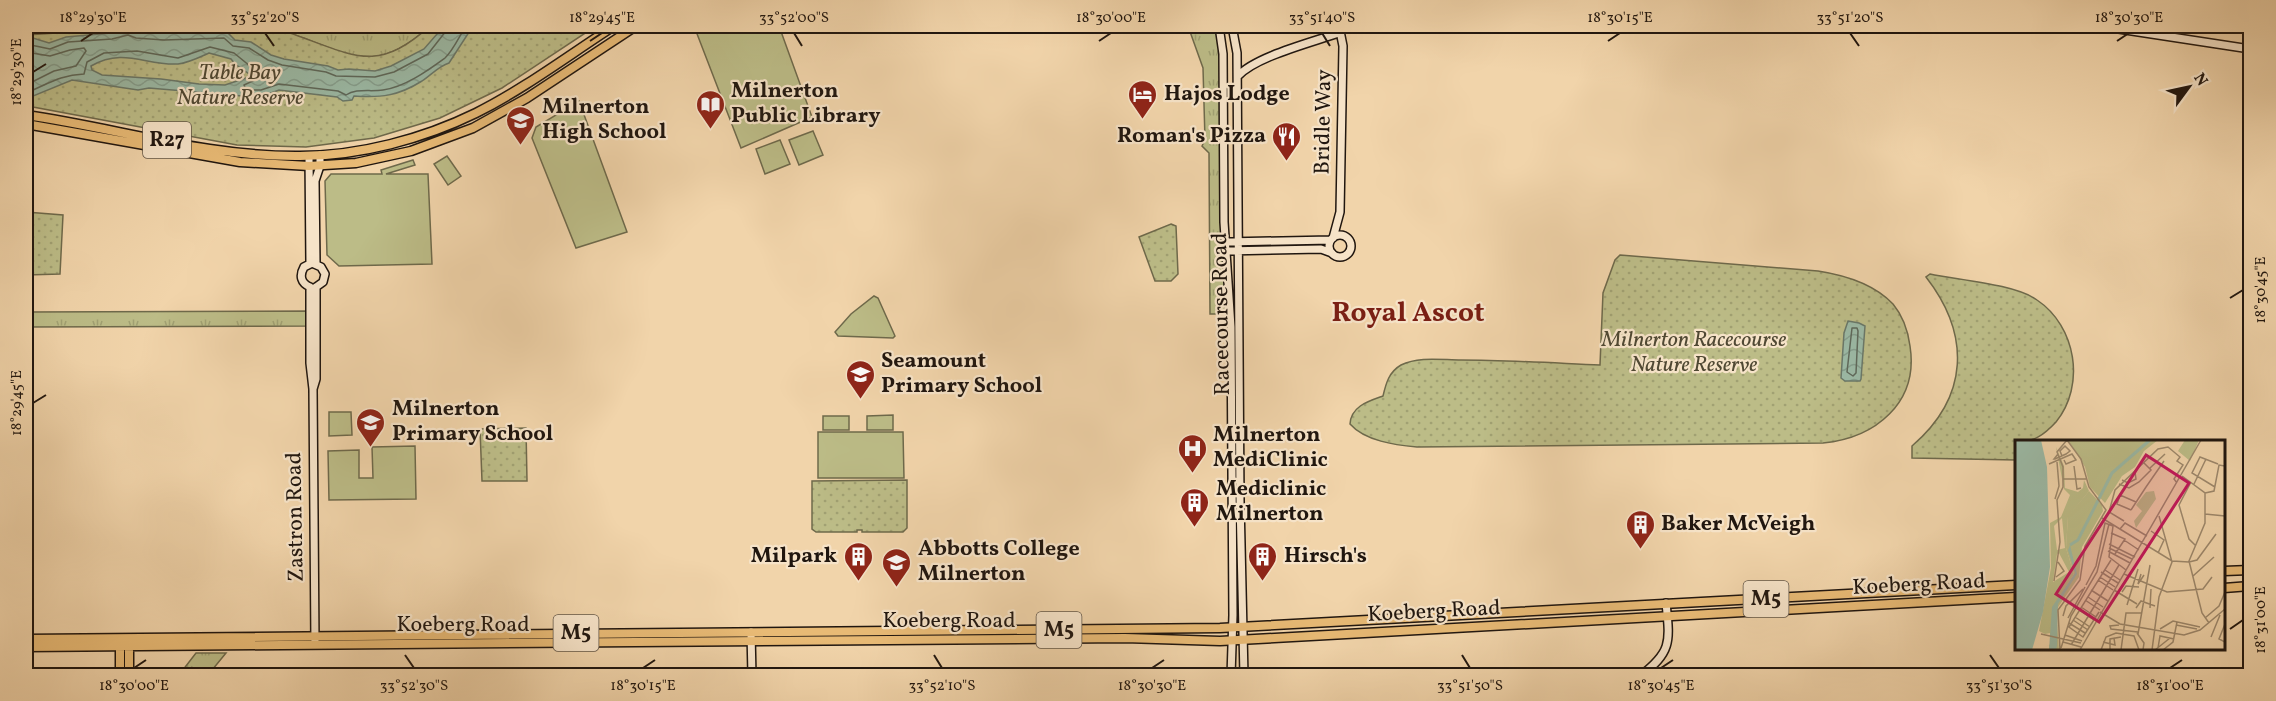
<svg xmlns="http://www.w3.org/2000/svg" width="2276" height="701" viewBox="0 0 2276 701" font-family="Vollkorn,serif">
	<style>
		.grass { fill: url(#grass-tufts); stroke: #6e694b; stroke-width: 1.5 }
		.park { fill: url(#park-dots); stroke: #6e694b; stroke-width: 1.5 }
		.pitch { fill: #bcbc87; stroke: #6e694b; stroke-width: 1.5 }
		.water { fill: url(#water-waves); stroke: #6a7869; stroke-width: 1.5; fill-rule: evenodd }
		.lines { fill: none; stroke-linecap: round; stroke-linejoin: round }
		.shore { stroke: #5e685a; stroke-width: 1.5 }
		.secondary-casing { stroke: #20160f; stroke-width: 10 }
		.primary-casing { stroke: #20160f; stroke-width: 11 }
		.secondary { stroke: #f6e3c8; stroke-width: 7 }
		.primary { stroke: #e8ba75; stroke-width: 8 }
		.ticks { fill: none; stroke: #20160f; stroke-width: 2 }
		.labels { text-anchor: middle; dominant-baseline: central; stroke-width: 4.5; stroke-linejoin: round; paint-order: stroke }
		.shield { fill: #f6e3c8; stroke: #605446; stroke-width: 1.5 }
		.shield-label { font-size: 21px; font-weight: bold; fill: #20160f }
		.park-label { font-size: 22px; font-style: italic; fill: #4f4833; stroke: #f6e3c8 }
		.poi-label { font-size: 22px; font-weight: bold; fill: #20160f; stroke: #f6e3c8; text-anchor: start }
		.street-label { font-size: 22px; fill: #20160f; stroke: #f6e3c8 }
		.district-label { font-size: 28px; font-weight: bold; fill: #7a1f14; stroke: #f6e3c8 }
		.inset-river { fill: none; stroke: #9bb9a5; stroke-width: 3 }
		.inset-road { fill: none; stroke: #9d886c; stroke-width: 1.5 }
		.view { fill: #c2185b; fill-opacity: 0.15; stroke: #c2185b; stroke-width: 3 }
		.inset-edge { fill: none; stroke: #20160f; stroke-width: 3 }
		.neatline { fill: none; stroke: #20160f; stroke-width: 2 }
		.ticks-label { font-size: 15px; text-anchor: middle; fill: #20160f }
	</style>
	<defs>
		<pattern id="grass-tufts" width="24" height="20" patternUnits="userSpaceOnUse" patternTransform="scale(1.5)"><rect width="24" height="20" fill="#bcbc87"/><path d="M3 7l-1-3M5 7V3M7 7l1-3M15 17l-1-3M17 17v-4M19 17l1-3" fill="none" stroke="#a1a173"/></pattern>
		<pattern id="park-dots" width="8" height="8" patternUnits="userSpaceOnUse" patternTransform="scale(1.5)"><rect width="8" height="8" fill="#bcbc87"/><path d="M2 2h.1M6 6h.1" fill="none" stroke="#a1a173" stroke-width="1.8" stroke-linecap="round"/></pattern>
		<pattern id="water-waves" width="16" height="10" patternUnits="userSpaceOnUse" patternTransform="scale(1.5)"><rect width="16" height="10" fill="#9bb9a5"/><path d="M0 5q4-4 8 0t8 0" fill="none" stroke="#859e8d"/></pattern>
	</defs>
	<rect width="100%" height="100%" fill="#f1d4aa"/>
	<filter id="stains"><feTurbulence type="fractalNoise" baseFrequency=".00333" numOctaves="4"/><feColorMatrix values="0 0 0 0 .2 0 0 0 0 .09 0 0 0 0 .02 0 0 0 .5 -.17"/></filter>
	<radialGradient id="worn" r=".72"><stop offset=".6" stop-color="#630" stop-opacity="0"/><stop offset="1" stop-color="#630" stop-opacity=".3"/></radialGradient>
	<path class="grass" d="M26,26H163L26,35Z
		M231,26H430C371,79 349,52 286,32C268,26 250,26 231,26Z
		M1188,26H1219L1231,327L1225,314H1210L1209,153L1202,146L1205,140L1203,68Z
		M310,311V326L26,327V312Z
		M196,653H226L208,675H179Z"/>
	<path class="park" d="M163,26C198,26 234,23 269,27C281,29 292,34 304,38C360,59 381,70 430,26H596L502,88L440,118L374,138L306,147L237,145L33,107L26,100V35Z
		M26,212L63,215L60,274L26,275Z
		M1171,224L1176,226L1178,274L1171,281H1155L1139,237Z
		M1620,255L1818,271C1844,275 1874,284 1893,304C1903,316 1908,331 1910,346C1919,403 1875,438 1823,443L1417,447C1395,445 1365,441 1350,424C1351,406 1369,401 1383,396C1386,383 1389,372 1401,365C1419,356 1442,360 1461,360C1507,360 1554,363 1600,365L1603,293L1615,260Z
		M1930,274C1958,280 2015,284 2037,300C2076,326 2086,385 2056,422C2044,435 2034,442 2016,442V460L1912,458V446C1969,397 1971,335 1926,277Z
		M526,428L527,481H482L480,429Z
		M907,480V528L903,532H862V530H857V532H816L812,529V481Z"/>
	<path class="pitch" d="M694,26H779L812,117L741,148Z
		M579,101L627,232L576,248L532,138L536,127Z
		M813,131L823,155L799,165L789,140Z
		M780,140L790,164L765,174L756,149Z
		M447,156L461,176L448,185L434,164Z
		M413,160L415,165L386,174H428L432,264L339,266L327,255L325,181L331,174H382L381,170Z
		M874,296L878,298L895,336L893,338L838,336L835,332L851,314Z
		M329,412H351L352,435L329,436Z
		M893,415V430H867V416Z
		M823,416H849V430H823Z
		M818,432H903L904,478H818Z
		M415,446L416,499L329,500L328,451L359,450V478H373L372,447Z"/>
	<path class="water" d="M444,26H473L449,63C439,66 431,75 422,81C398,96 381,98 354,96L352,100L343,101L337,97L279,90L263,96L254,97L149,88L138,90L72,80L26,99V39L33,38L49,43L66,37L111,33L129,28C145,37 206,32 227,32L235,40L251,42L271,55L284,59L328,66L338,70L349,69L375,71L391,66L424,49ZM209,53L231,59L235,64L252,76L225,85L199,84L161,79L102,75L92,70L91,66C124,47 146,66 178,64C188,63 200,57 209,53Z
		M1848,321L1859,323L1865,326L1861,379L1860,381H1845L1841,378L1844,333Z"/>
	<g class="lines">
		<path class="shore" d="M26,44L50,49L68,42L112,39L128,35L136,38L164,40L224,38L233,46L249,48L268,60L282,65L326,72L336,76L375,77L394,72L428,54L446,31L448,26
			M26,52L50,56L70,50L84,48L86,51L76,66L54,71L26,85
			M26,93C48,84 60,75 84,74L87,62L104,53L137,51L178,58L210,47L234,53L256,71L257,79L244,85L246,90H261L279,84L338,91L346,95C356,88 370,92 383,90C405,87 427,71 445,58C453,51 460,35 466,26
			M1852,328H1857L1858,331L1856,373L1853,376L1847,372Z"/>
		<defs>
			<path id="secondary" d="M1219,26L1223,54L1224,222L1231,327L1233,615L1231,676
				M1232,26L1237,53L1240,501L1244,676
				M2099,26L2250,49
				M1238,76C1256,56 1314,42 1341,32
				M309,156L310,264
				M1329 246a11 11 0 1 1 22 0a11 11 0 1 1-22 0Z
				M1333,238L1340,212L1343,46L1339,26
				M1225,242L1331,240
				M1225,251L1321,249L1332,253
				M316,264L315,181L320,166V155
				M310,287V363L313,389L315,644
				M310,287C301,283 299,276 304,267L312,263L321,267L325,274L323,282L316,287
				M313,389L316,379V287
				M751,632L752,676
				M1640,676C1672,652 1670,642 1666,603"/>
			<path id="primary" d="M26,115C117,128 207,157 300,156C359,156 423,139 476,113C524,89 569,55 614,26
				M26,124L240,162L309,166L356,163L411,151L473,128L527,98L636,26
				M2224,571L2250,570
				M2224,588L2250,586
				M26,639L1220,628L2016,585
				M129,642V676
				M26,647L1125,638L1220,641L2016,597
				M120,676V643"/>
		</defs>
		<use href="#secondary" class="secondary-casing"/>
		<use href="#primary" class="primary-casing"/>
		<use href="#secondary" class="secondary"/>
		<use href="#primary" class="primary"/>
	</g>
	<path class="ticks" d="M265,33L274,46M794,33L802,46M1322,33L1330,46M1850,33L1859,46M81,41L93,33M590,41L602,33M1099,41L1111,33M1608,41L1620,33M2117,41L2129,33M33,72L46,64M2230,298L2243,290M33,403L46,395M2230,629L2243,620M405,655L414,668M934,655L942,668M1462,655L1470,668M1990,655L1999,668M134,668L146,660M643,668L655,660M1152,668L1164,660M1661,668L1673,660M2170,668L2182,660"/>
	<defs>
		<symbol id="hotel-pin" viewBox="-11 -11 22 30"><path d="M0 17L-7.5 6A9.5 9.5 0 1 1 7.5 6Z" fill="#8f2418" stroke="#f6e3c8"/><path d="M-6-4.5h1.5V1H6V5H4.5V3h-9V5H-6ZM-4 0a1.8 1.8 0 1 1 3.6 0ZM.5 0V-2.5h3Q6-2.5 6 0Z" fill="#fff"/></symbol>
		<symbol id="library-pin" viewBox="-11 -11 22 30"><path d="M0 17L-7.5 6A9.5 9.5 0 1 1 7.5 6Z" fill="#8f2418" stroke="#f6e3c8"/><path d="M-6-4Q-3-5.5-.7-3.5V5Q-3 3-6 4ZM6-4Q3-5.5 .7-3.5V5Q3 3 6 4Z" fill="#fff"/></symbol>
		<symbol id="school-pin" viewBox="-11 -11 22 30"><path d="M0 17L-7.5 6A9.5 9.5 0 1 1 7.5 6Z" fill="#8f2418" stroke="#f6e3c8"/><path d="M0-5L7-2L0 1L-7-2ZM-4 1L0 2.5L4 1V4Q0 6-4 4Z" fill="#fff"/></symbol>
		<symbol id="restaurant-pin" viewBox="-11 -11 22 30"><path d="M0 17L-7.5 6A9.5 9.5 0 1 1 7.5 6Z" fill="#8f2418" stroke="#f6e3c8"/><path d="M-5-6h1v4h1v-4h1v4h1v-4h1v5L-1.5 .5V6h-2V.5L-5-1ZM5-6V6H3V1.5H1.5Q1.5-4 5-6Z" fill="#fff"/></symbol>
		<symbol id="hospital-pin" viewBox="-11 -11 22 30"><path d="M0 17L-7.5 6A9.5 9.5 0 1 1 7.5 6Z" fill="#8f2418" stroke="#f6e3c8"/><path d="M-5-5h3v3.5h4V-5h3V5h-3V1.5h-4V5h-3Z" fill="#fff"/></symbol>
		<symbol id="building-pin" viewBox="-11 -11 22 30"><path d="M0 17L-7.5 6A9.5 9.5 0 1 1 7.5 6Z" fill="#8f2418" stroke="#f6e3c8"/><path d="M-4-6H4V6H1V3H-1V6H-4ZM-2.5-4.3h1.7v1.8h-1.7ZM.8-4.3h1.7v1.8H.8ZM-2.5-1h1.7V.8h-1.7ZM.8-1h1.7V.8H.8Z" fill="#fff"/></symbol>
	</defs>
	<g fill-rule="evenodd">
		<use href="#hotel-pin" x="1126" y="78" width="33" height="45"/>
		<use href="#library-pin" x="694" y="88" width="33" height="45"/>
		<use href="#school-pin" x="504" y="104" width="33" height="45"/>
		<use href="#restaurant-pin" x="1270" y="120" width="33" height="45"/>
		<use href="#school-pin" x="844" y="358" width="33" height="45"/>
		<use href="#school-pin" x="354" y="406" width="33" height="45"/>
		<use href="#hospital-pin" x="1176" y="432" width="33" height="45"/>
		<use href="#building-pin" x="1178" y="486" width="33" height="45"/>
		<use href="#building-pin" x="1624" y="508" width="33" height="45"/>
		<use href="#building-pin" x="842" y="540" width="33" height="45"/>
		<use href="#building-pin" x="1246" y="540" width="33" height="45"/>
		<use href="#school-pin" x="880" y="546" width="33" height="45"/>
	</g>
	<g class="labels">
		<g class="shield">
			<rect x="143" y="122" width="48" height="36" rx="4.5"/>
			<rect x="1743.5" y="581" width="45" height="36" rx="4.5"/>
			<rect x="1036.5" y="612" width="45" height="36" rx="4.5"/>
			<rect x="553.5" y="615" width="45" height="36" rx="4.5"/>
		</g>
		<g class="shield-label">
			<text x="167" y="140">R27</text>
			<text x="1766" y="599">M5</text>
			<text x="1059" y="630">M5</text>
			<text x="576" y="633">M5</text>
		</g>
		<g class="park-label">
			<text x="240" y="73">Table Bay<tspan x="240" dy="25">Nature Reserve</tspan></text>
			<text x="1694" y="340">Milnerton Racecourse<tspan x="1694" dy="25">Nature Reserve</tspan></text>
		</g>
		<g class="poi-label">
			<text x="731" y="91">Milnerton<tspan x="731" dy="25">Public Library</tspan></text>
			<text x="1164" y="94">Hajos Lodge</text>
			<text x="542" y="107">Milnerton<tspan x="542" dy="25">High School</tspan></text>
			<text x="1266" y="136" text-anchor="end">Roman's Pizza</text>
			<text x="881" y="361">Seamount<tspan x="881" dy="25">Primary School</tspan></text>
			<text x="392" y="409">Milnerton<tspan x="392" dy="25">Primary School</tspan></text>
			<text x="1213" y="435">Milnerton<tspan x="1213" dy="25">MediClinic</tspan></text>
			<text x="1216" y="489">Mediclinic<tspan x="1216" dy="25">Milnerton</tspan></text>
			<text x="1661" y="524">Baker McVeigh</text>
			<text x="918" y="549">Abbotts College<tspan x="918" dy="25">Milnerton</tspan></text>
			<text x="837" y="556" text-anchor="end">Milpark</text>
			<text x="1284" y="556">Hirsch's</text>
		</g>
		<g class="street-label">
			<text transform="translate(1324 122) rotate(-89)">Bridle Way</text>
			<text transform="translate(1222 314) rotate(-91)">Racecourse Road</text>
			<text transform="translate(296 517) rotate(-91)">Zastron Road</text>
			<text transform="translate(1919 585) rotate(-3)">Koeberg Road</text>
			<text transform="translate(1434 612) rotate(-3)">Koeberg Road</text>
			<text x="949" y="621">Koeberg Road</text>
			<text x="463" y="625">Koeberg Road</text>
		</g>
		<g class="district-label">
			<text x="1408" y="313">Royal Ascot</text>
		</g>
	</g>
	<g transform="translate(2015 440)">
		<rect width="210" height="210" fill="#f1d4aa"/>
		<path d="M41,7L49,26L50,48L63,52L68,48L69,40L74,51L53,77L51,108L59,134L38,167L35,193L30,194L24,191L36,128L35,83L46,77L55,55L49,49ZM47,78L50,108L42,110L39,86ZM44,113L54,132L38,142L42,114Z" fill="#bcbc87" fill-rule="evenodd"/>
		<path d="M53,0H143L129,11L120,27L107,36L90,63L75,47L70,27ZM170,0H184L175,21L163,11ZM74,51L87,65L88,71L67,107L64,137L41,170L44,210H34V205L23,210L36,204L34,185L37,167L59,134L51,108L53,76ZM139,51L141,59L121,88L119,81L127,71L121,65L131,52Z" fill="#bcbc87"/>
		<path d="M0,0H26L32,27L35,127L28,172L17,210H0ZM55,105L62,134L43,164L42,205L41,210H34L37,167L60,133L53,110Z" fill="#9bb9a5"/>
		<path class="inset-river" d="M55,105L63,100L97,33L135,0"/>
		<path class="inset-road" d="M43,14L39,19H40L51,14L55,11L50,6L45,11L47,16M34,24L57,14L61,20L51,24L49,20M59,26L62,49L66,48M135,28L150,14M167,36L190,53V83L174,121L187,173L194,183M48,39H71M107,40L113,43L121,39L120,32M176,42L164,65L174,99L180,105M104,44L114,48L124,42L136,30L129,23M179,44L191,19M131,47L149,21M200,47L177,33L185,17L203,24M190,53L199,51L204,25L210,26M40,59L44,46L42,22M116,70L102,64L105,55L121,62M116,70L131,47M190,74L210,76M87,78L157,121L174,122M109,81L94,72L100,50L143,9L153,7L165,17L162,21L168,25L159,39L162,43M105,89L110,83L132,96M136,91L149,100L143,113M96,93L110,99L100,114M109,100L124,110M94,104L120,117M94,108L117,119M93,111L115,123M174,122L182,120L201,94M90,130L105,140M86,132L103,143M109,134L152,152L188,149L197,137M126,134L123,144L129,135M178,136L199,117M41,137L49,131L43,122M85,137L100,147M83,140L98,150M39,141L45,102L42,60L48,47V27L42,12L52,0M71,145L81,126L90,83L98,86L94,117L111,130M76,150L93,161M99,150L122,164M107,152L111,146L124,147M73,157L88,167M70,160L85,170M112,165L123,129M66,167L81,177M121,168L126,161L140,166M135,168L136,149M64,170L79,180M84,172L68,197L54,187L96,120M85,172L105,184L169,195L185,190L210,169M48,176L51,166L68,149M60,177L75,187M53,178L70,147M190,178L204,166L210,152M58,180L73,190M54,183L70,193M210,184L204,199L210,202M104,185L95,186L96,189L123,192M161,185L182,189M145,189L158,181L185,187M122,193L129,203L128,210M26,194L66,203M123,194L135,125M50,195L67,201M196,197L205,175M48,202L66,207M88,202L100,205L99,198M56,205L104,125M46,208L56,176L82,132L94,84M143,208L145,196L159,199M45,210L43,170L65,140L70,106L91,70L74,47L66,19L52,0M65,210L186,0M86,210L91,197L101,193L119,196L124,210M95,210V199L106,197M106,210L111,173H126M137,210L144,157L157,122L144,76M140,210L155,198M148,210L158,202L162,182"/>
		<path class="view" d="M131,15L174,43L84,182L41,154Z"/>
		<rect width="210" height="210" class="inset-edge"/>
	</g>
	<rect width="2276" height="701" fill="none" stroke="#f1d4aa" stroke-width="66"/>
	<g transform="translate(2189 87) rotate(57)" stroke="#f6e3c8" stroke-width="4.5" paint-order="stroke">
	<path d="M0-4.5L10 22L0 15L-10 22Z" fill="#20160f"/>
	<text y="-9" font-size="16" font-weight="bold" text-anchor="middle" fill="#20160f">N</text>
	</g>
	<rect x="33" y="33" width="2210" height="635" class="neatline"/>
	<g class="ticks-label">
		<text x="93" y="22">18°29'30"E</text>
		<text x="265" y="22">33°52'20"S</text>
		<text x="602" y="22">18°29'45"E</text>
		<text x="794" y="22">33°52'00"S</text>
		<text x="1111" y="22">18°30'00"E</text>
		<text x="1322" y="22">33°51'40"S</text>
		<text x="1620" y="22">18°30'15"E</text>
		<text x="1850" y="22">33°51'20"S</text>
		<text x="2129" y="22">18°30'30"E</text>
		<text transform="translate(16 72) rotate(-90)" y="5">18°29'30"E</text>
		<text transform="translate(2260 290) rotate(-90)" y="5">18°30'45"E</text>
		<text transform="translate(16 403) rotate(-90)" y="5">18°29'45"E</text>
		<text transform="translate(2260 620) rotate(-90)" y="5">18°31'00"E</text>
		<text x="134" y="690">18°30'00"E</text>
		<text x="414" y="690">33°52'30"S</text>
		<text x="643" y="690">18°30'15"E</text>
		<text x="942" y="690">33°52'10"S</text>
		<text x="1152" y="690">18°30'30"E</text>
		<text x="1470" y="690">33°51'50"S</text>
		<text x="1661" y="690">18°30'45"E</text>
		<text x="1999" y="690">33°51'30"S</text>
		<text x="2170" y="690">18°31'00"E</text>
	</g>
	<rect width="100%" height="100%" filter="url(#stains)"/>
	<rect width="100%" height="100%" fill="url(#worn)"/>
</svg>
